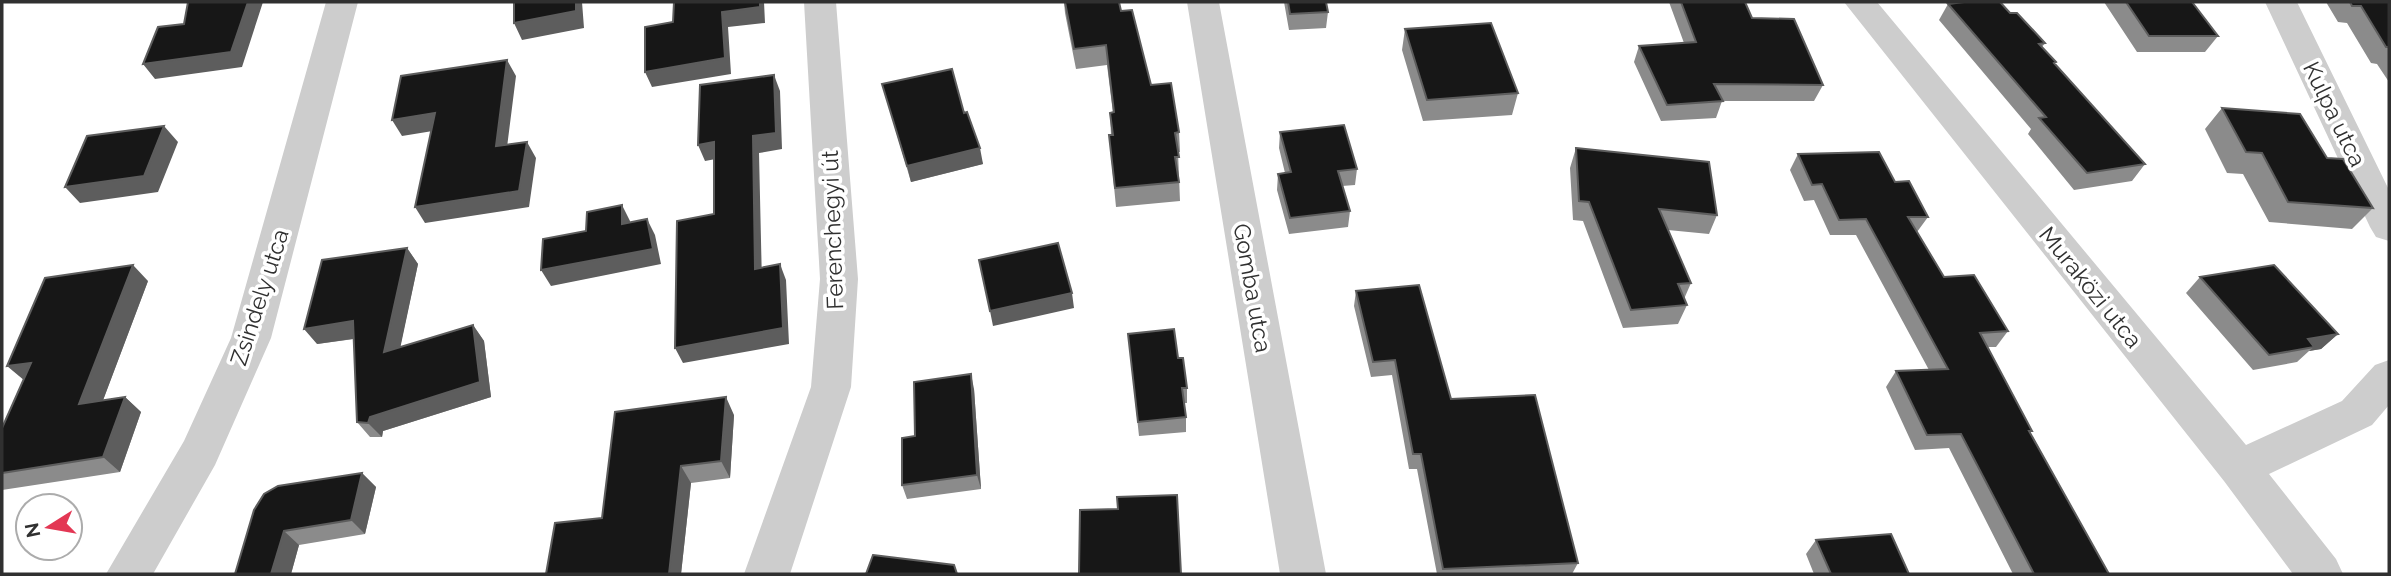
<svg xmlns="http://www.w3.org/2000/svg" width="2391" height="576" viewBox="0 0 2391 576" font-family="Raleway,sans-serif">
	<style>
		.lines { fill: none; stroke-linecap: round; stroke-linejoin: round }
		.minor { fill: #cdcdcd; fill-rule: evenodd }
		.wall { fill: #8b8b8b }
		.shaded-wall { fill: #5d5d5d }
		.building { fill: #171717; stroke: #5d5d5d; stroke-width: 2 }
		.labels { text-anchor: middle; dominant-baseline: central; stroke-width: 7; stroke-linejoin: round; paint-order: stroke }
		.street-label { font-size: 23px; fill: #303030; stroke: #fff }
	</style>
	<rect width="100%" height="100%" fill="#fff"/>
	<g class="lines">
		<path class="minor" d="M326,2H358L271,338L215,465L153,574H106L184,441L231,338Z
			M804,2H836L858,279L851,387L790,574H744L811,387L820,279Z
			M1187,2H1219L1326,574H1280Z
			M1844,2H1877L2246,445L2342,401L2375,365L2389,360V405L2372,425L2269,474L2336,559L2343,574H2293L2224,481Z
			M2265,2H2297L2389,190V241L2376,237L2370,227Z"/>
	</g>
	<path class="wall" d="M1064,2H1119L1121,11L1151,85L1179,132L1180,152H1178L1180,201L1116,207L1109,135H1111L1110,113H1113L1107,65L1076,69L1065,13Z
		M1284,2H1326L1328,12L1326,28L1289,30Z
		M1669,2H1745L1752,18L1823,85L1814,101H1722L1716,118L1661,121L1634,62L1639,46L1684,43Z
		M2104,2H2192L2218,36L2205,52H2137Z
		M2326,2H2389V82L2377,64L2371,63L2347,23L2338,22Z
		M1948,4L2010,13L2045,43L2042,47L2056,62L2055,64L2145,164L2132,181L2074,190L2028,134L2031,129L1939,20Z
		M1405,29L1518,93L1512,115L1423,121L1402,50Z
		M882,84L964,113L983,164L911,182Z
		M2222,108L2327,158L2373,208L2352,229L2269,222L2243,174L2227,173L2205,129Z
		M1280,132L1357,169L1355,185L1342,186L1350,211L1348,227L1289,234L1277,190L1278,174L1285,173L1279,148Z
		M1576,148L1717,215L1709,234L1668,230L1691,283L1684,299L1687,305L1678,324L1623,328L1583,221L1573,220L1570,168Z
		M1798,154L1895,182L1928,217L1917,232L1944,277L2008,331L1996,347H1987L2032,431L2030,432L2109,574H2013L1949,448L1915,450L1886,387L1896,371L1929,370L1856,235H1830L1814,200L1804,201L1790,170Z
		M407,248L418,264L400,347L473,325L484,341L491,397L383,431L382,437H370L357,422L354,339L317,344Z
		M2200,277L2338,334L2321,349L2309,351L2297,362L2253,370L2186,293Z
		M148,281L103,400L125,397L141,412L120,472L2,490V428L23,380Z
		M1356,291L1451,399L1578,563L1572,574H1437L1417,469H1409L1392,375L1371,377L1354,306Z
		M1128,334L1178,358L1187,388V403H1184L1186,417V432L1139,436Z
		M974,389L981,489L907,499L902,485L915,436Z
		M734,415L730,478L691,483L681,574H546L602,518Z
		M362,473L376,487L365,534L299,545L291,574H235L278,486Z
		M1816,540L1909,574H1814L1806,554Z"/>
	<path class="shaded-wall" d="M248,2H263L242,67L155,79L143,64Z
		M576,2H582L584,28L522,40L514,23Z
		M760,2H764L765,23L728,27L731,74L652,87L645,72L722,12Z
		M507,60L516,76L505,163L496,146Z
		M774,75L780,91L782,149L759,153L762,284L755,269L753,136Z
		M435,113L445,129L402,136L392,120Z
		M164,126L178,142L158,192L80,203L65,187Z
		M527,142L536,158L529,207L425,223L415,207Z
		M714,142L721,158L705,161L698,145Z
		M980,148L983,164L911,182L907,166Z
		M622,205L630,221V240L622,224Z
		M647,219L655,235L661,264L551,286L541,270Z
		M407,248L418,264L396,368L384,352Z
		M780,264L786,280L789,344L683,363L675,348Z
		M133,265L148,281L96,419L79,404Z
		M1072,293L1074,308L993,326L990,311Z
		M353,321L366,337L317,344L304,329Z
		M473,325L484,341L491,397L383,431L382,437L368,423L370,417Z
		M2338,334L2321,349L2309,351L2314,347L2308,339Z
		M31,363L25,381L7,366Z
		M971,374L974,389L981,489L977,475Z
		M125,397L141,412L120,472L103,457Z
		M726,397L734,415L730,478L721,461Z
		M681,466L691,483L681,574H669Z
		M362,473L376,487L365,534L351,520Z
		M284,531L299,545L291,574H271Z"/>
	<path class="building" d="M188,2H248L231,52L143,64L158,27L184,24Z
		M514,2H576V11L514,23Z
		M674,2H760V7L722,12L725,58L645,72V27L673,22Z
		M1065,2H1119L1121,11L1132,10L1151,85L1171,83L1179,132L1175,133L1179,157H1175L1179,182L1115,188L1109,135H1113L1110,113L1114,112L1106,45L1074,49Z
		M1288,2H1326L1328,12L1290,14Z
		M1681,2H1745L1752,18L1794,19L1823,85L1714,84L1723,101L1667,105L1639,46L1696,42Z
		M1964,2H2000L2010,13H2017L2045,43L2039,44L2056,62L2054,63L2145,164L2087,173L2039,118L2046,117L1948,4Z
		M2126,2H2192L2218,36H2149Z
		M2350,2H2389V47H2386L2361,6H2352Z
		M1491,23L1518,93L1427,100L1405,29Z
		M507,60L496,146L527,142L519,191L415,207L435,113L392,120L401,76Z
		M952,69L964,113L967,112L980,148L907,166L882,84Z
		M774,75L776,133L753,136L755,269L780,264L783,328L675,348L677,221L714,214V142L698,145L700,85Z
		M2222,108L2300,114L2327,158L2343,159L2373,208L2288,202L2262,153L2246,152Z
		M1344,125L1357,169L1338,171L1350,211L1290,218L1278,174L1291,172L1280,132Z
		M164,126L144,176L65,187L87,136Z
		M1576,148L1709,162L1717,215L1659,209L1691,283L1678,284L1687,305L1631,310L1589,202L1579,201Z
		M1879,152L1895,182L1909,181L1928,217H1908L1944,277L1974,275L2008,331L1980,333L2032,431H2029L2109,574H2034L1961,434L1927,435L1896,371L1948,369L1866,219L1839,220L1822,184L1812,185L1798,154Z
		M622,205V224L647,219L653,249L541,270L543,239L586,231L587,212Z
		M1058,243L1072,293L990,311L979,260Z
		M407,248L384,352L473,325L480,382L370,417L368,423L357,422L353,321L304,329L322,260Z
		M133,265L79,404L125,397L103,457L2,473V428L31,363L7,366L45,278Z
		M2274,265L2338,334L2308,339L2314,347L2269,355L2200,277Z
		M1419,285L1451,399L1535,395L1578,563L1443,569L1421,454H1413L1395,360L1373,362L1356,291Z
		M1174,329L1178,358H1183L1187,388H1182L1186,417L1138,422L1128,334Z
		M971,374L977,475L902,485V438L915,436L914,382Z
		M726,397L721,461L681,466L669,574H546L555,523L602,518L615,412Z
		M362,473L351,520L284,531L271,574H235L254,510L264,494L278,486Z
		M1177,495L1181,574H1079L1080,510L1118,509L1117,497Z
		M1891,534L1909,574H1831L1816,540Z
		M873,555L954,565L957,574H866Z"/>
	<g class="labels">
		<g class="street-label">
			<text transform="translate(2335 114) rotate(64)">Kulpa utca</text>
			<text transform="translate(832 230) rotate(-92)">Ferenchegyi út</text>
			<text transform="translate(2091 287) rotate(51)">Muraközi utca</text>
			<text transform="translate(1253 288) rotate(80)">Gomba utca</text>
			<text transform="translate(259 297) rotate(-72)">Zsindely utca</text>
		</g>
	</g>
	<rect width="2391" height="576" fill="none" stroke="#303030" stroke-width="7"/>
	<g transform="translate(49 527) rotate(259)"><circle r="33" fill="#ffffff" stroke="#acacac" stroke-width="2"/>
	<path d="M0-5L12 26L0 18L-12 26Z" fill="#e33754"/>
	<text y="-10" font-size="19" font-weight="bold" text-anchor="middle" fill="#303030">N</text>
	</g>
</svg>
